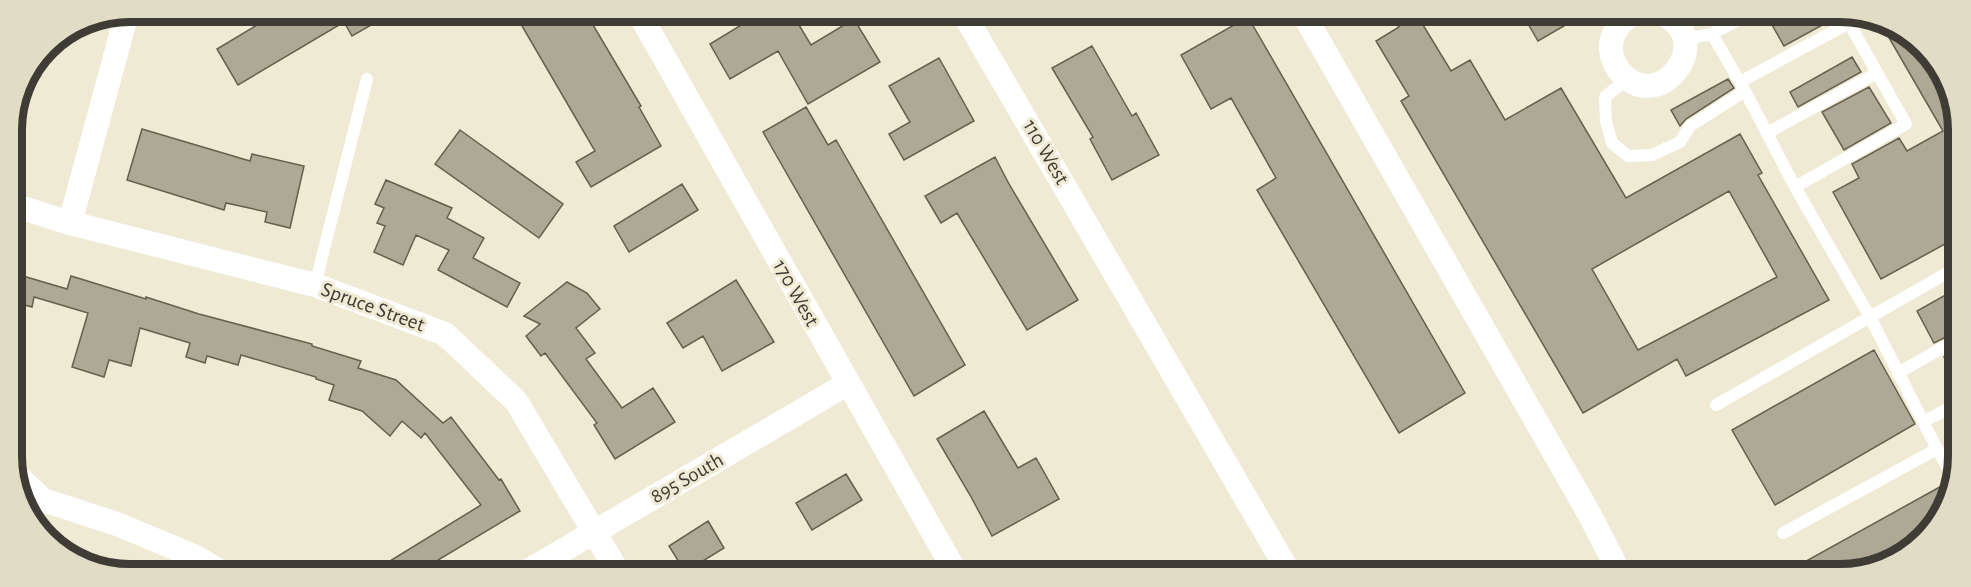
<svg xmlns="http://www.w3.org/2000/svg" width="1971" height="587" viewBox="0 0 1971 587" font-family="'Alegreya Sans',sans-serif">
	<style>
		.building { fill: #aea994; stroke: #64604d; stroke-width: 1.5; fill-rule: evenodd }
		.lines { fill: none; stroke-linecap: round; stroke-linejoin: round }
		.service { stroke: #fff; stroke-width: 12 }
		.minor { stroke: #fff; stroke-width: 24 }
		.labels { text-anchor: middle; dominant-baseline: central; stroke-width: 6; stroke-linejoin: round; paint-order: stroke }
		.street-label { font-size: 21px; fill: #3e3c34; stroke: #eeead3 }
		.rim { fill: none; stroke: #3e3c34; stroke-width: 8 }
	</style>
	<rect width="100%" height="100%" fill="#eeead3"/>
	<path class="building" d="M279,12H338L392,13L352,36L344,22L238,85L217,49Z
		M544,13H586L641,106L639,107L661,146L591,187L576,162L595,151L522,26Z
		M761,13H770L776,24L793,15L811,45L854,19L880,62L808,104L778,51L730,79L710,44Z
		M1391,15H1417L1451,71L1470,60L1505,120L1561,88L1626,198L1740,134L1762,173L1758,175L1829,300L1686,376L1677,359L1583,413L1401,101L1409,96L1376,41L1399,27ZM1729,191L1777,277L1638,350L1592,269Z
		M1523,15H1583L1538,41Z
		M1767,16H1837V17L1784,46Z
		M1248,17L1465,393L1399,433L1257,190L1276,178L1231,98L1211,109L1181,55Z
		M1880,22L1929,52L1957,108L1956,238L1881,279L1833,192L1859,178L1852,164L1899,138L1907,151L1943,131Z
		M1092,46L1132,116L1136,113L1159,155L1112,180L1090,139L1093,137L1052,68Z
		M1852,57L1861,72L1798,107L1790,92Z
		M939,58L974,121L904,160L889,134L910,122L889,86Z
		M1728,79L1734,88L1686,119L1680,126L1671,110Z
		M1869,87L1891,123L1844,150L1822,112Z
		M806,107L828,145L836,140L965,365L914,396L763,132Z
		M142,129L250,161L252,154L304,166L290,228L265,222L267,212L226,203L224,210L127,180Z
		M460,130L563,204L539,238L435,164Z
		M995,157L1009,184L1078,300L1027,330L957,213L941,223L925,196Z
		M386,180L452,208L447,218L484,238L473,258L520,283L507,307L438,270L449,250L416,235L403,265L374,252L385,226L377,223L384,208L375,204Z
		M682,184L698,210L629,252L614,226Z
		M13,273L67,289L71,276L146,299V297L199,314L312,344V346L361,361L358,368L396,380L443,423L451,417L499,480L501,479L520,511L428,566L432,572H372L481,505L425,433L421,438L402,421L390,436L362,411L329,400L334,385L316,379V377L241,355L238,365L207,356L205,363L186,357L190,343L140,328L131,366L109,360L104,377L72,367L88,313L34,297L32,307L13,302Z
		M736,280L774,342L722,371L703,336L683,348L667,323Z
		M567,282L587,293L600,309L576,328L595,353L586,359L622,408L653,388L675,422L615,459L594,425L597,423L545,353L541,356L526,336L540,324L524,316Z
		M1956,289V332L1934,343L1917,311Z
		M1874,350L1915,424L1775,505L1732,430Z
		M1956,350V378L1944,357Z
		M984,411L1018,468L1036,458L1059,499L992,536L970,495L937,439Z
		M846,474L862,500L812,530L796,503Z
		M1947,483L1954,488L1921,538L1870,566L1848,575H1816L1808,560Z
		M708,521L724,548L685,572L669,546Z"/>
	<g class="lines">
		<path class="service" d="M1712,34L1745,16
			M1627,79L1605,97L1606,121L1612,143L1628,156L1652,155L1680,142L1690,126L1745,91L1712,34L1685,39
			M1740,82L1849,23
			M1745,91L1795,187L1906,124L1845,16
			M1767,133L1877,73
			M315,285L367,79
			M1898,373L1956,340
			M1716,405L1870,317L1795,187
			M1923,422L1955,405
			M1937,449L1870,317L1956,268
			M1783,533L1937,449L1955,480"/>
		<path class="minor" d="M639,13L956,573
			M964,14L1290,574
			M1304,15L1587,510L1610,554L1619,574
			M1631,15C1619,23 1610,35 1611,50C1612,60 1616,68 1623,75C1662,113 1715,41 1665,15
			M13,205L70,223L315,285L445,334L516,401L618,572
			M70,223L127,13
			M14,473L43,500L117,524L196,557L219,571
			M526,572L847,384"/>
	</g>
	<g class="labels">
		<g class="street-label">
			<text transform="translate(1046 152) rotate(60)">110 West</text>
			<text transform="translate(796 293) rotate(61)">170 West</text>
			<text transform="translate(373 307) rotate(20)">Spruce Street</text>
			<text transform="translate(687 478) rotate(-30)">895 South</text>
		</g>
	</g>
	<path d="M0 0H1971V587H0ZM130 22H1840A108 108 0 0 1 1948 130V456A108 108 0 0 1 1840 564H130A108 108 0 0 1 22 456V130A108 108 0 0 1 130 22Z" fill="#e0dcc6" fill-rule="evenodd"/>
	<path class="rim" d="M130 22H1840A108 108 0 0 1 1948 130V456A108 108 0 0 1 1840 564H130A108 108 0 0 1 22 456V130A108 108 0 0 1 130 22Z"/>
</svg>
